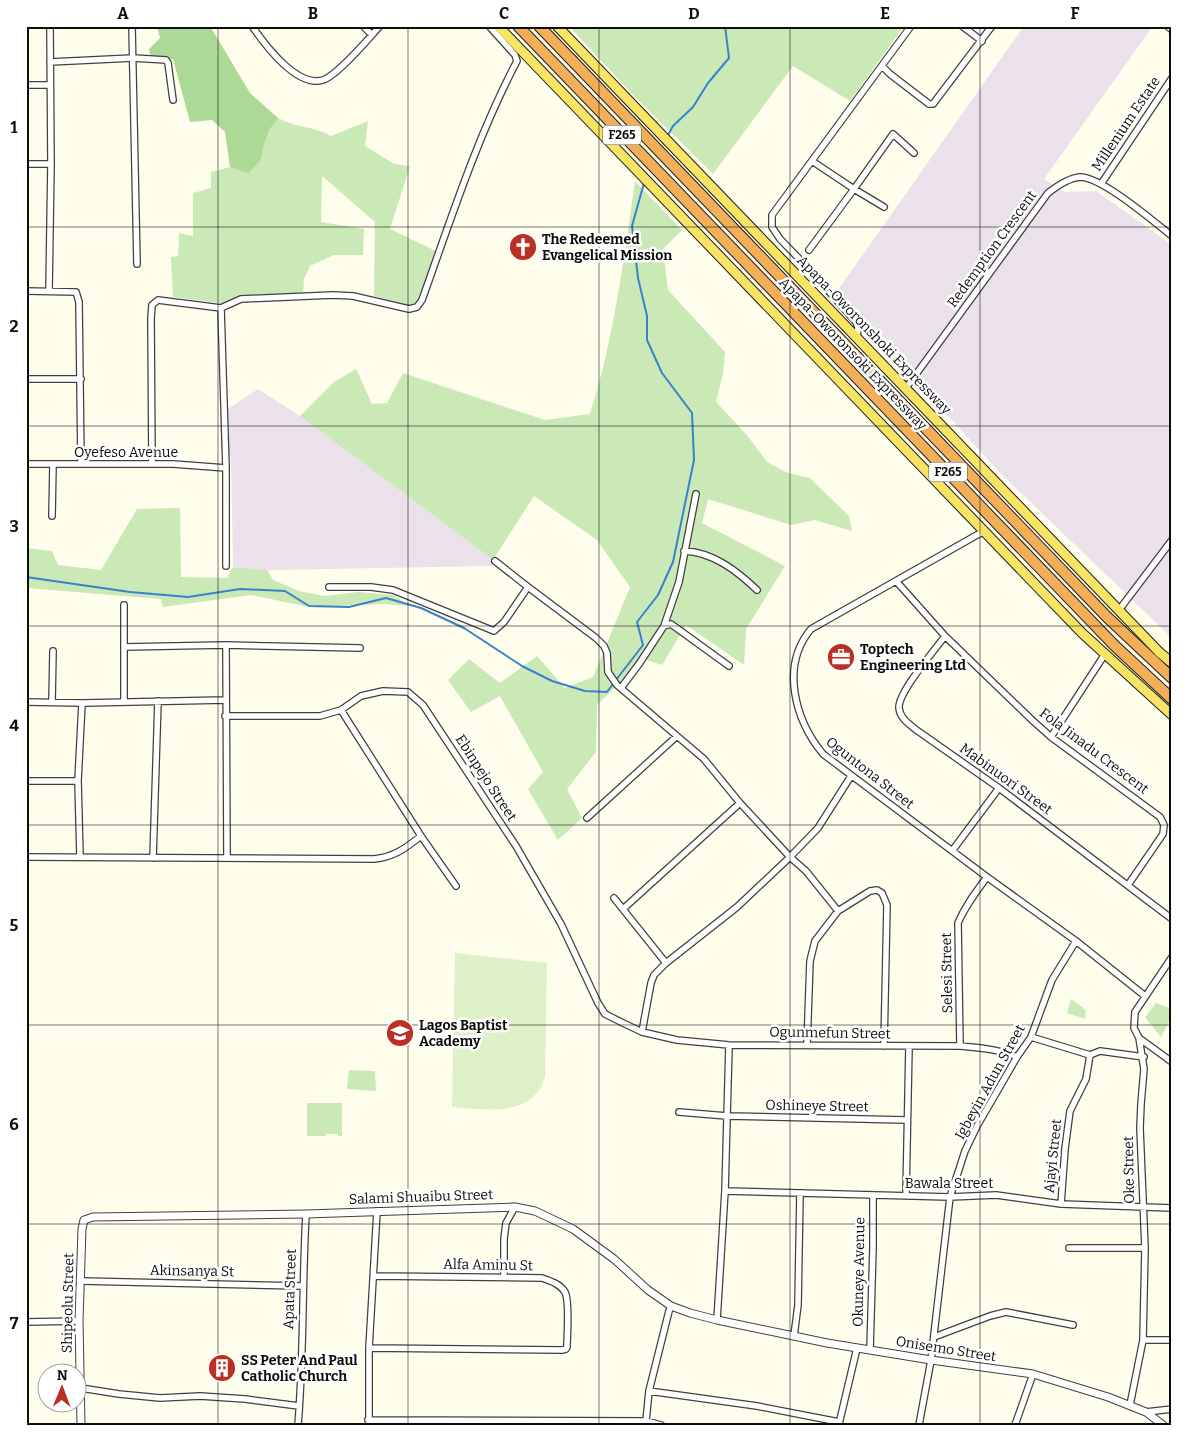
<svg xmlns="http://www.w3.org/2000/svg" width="1198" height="1451" viewBox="0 0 1198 1451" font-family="Bitter,serif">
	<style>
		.industrial { fill: #ebe1eb }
		.green { fill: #cbe8b7 }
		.forest { fill: #add996 }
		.pitch { fill: #def0c8 }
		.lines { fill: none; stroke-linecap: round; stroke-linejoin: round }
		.stream { stroke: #3a82cb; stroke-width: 2 }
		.minor-casing { stroke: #404040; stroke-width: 8 }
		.tertiary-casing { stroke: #404040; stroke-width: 9 }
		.primary-casing { stroke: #1e1e1e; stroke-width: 11 }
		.motorway-casing { stroke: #1e1e1e; stroke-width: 12 }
		.minor { stroke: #fff; stroke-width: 5.5 }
		.tertiary { stroke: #fff; stroke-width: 7 }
		.primary { stroke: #f7e364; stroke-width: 9 }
		.motorway { stroke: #f3af57; stroke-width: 10 }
		.grid { fill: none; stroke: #0d0d0d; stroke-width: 1; stroke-opacity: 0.55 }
		.labels { text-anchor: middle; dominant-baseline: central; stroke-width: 5; stroke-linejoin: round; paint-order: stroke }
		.shield { fill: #fff; stroke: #565656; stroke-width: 1 }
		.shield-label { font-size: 12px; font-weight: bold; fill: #0d0d0d }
		.street-label { font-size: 14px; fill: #0d0d0d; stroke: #fff }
		.poi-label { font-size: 14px; font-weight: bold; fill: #0d0d0d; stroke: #fff; text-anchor: start }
		.neatline { fill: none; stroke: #0d0d0d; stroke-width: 2 }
		.grid-label { font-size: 16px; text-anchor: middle; font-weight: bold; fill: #0d0d0d }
	</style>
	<rect width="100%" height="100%" fill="#fffdec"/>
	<path class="industrial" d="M1024,26H1153L1044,179L1064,192L1096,191L1172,245V638L999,472L930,396L909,367L833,297Z
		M258,389L300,416L493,560L492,566L267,570L233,567L231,456L221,454L220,414Z"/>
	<path class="green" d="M569,26H904L850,101L793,66L713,174L630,92Z
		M278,118C297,128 313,126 331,136L368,121L365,146L394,164L410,166L390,229L438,252L416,308L374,296L375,222L322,176L321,222L364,229L363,255H334L310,266L304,279L303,294L238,296L227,304L173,297L171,257L178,256L179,233L193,236V193L211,188V172L230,167L248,172L261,160L264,144L270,129Z
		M635,181L682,230L663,249L668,290L725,352L723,374L716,402L746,434L767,462L788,473L810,478L849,516L852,531L815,520L791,525L708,499L702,523L785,566L746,629L744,665L686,625L662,665L644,659L597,705L596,752L567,789L582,818L558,840L528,789L543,772L500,696L471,712L448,680L469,659L500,683L537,656L565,688L593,677L630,587L597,540L534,496L493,560L300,416L334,382L356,369L372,404L387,403L403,373L545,420L590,414C614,338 624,259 635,181Z
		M180,508L181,577L227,578L233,567L267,570L273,580L299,591L324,596L358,592L394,595L409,606L383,604L309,607L251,595L163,607L161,599L26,588V548L52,551L58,565L101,570L137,509Z
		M1071,999L1086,1010L1085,1019L1067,1013Z
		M1156,1003L1172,1009V1016L1161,1037L1145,1017Z
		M349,1070L375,1071L376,1091L347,1089Z
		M307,1103H342V1136H338V1134H326V1136H307Z"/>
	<path class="forest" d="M157,26H210L250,93L278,118L270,129L264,144L261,160L248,173L230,167L225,132L212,120L190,122L173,59H151L149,49L160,38Z"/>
	<path class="pitch" d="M455,953L547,963L545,1076C543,1082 541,1089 537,1093C517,1116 478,1109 452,1107Z"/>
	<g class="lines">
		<path class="stream" d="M667,137L673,126L693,107L708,83L729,58L725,26
			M26,577L130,592L188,597L240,589L285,591L309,606L349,607L386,598L421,608L464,628L522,666L552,681L585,691L607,692L613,684
			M616,680L643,645L637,622L658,595L673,562L694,460L692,413L662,373L647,340V316L638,278L632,226L644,183"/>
		<defs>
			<path id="minor" d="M132,26L137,264
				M252,26C265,45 297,88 323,80C338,75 368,39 380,26
				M363,26L372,35
				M962,26L982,41
				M1167,26L1172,30
				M50,62L133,58L166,60L168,63L173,100
				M882,66L890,74L929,104H933L992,26
				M26,85H50
				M812,161L854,189L893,134L914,153
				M26,164H51
				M1101,184L1172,78
				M809,250L854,189L884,207
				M26,291L76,292L79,302L81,464
				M49,291L51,164L50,26
				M221,308L226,468V566
				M857,338L858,327L856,322L809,269L780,239L772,227V215L911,26
				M26,379H81
				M906,388L1048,193C1057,186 1068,178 1080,177C1102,177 1153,221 1172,236
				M26,464H173L226,468
				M152,464L151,319L152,305L158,300L221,308L241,299L333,295L353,296L409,309L417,307L422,300C451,219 477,137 517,61L515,55L489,26
				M52,516L53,464
				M984,531L811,629C780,666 795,720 823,754L987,877L1076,941L1145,996
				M684,551C713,552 737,571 757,590
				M495,561L528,587
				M896,581L945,636L1032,720L1051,737L1160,817L1164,825L1163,834L1128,885
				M329,587H371L393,590L494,631L504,622L528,587L596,638L604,646L607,653L608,672L617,685L704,759L740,803L790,857L806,871L838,911
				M124,605V702
				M1119,610L1172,540
				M664,626L679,582L696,494
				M945,636C935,650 898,692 899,708C900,718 908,723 915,729L999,788L1172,919
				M226,645L227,858
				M124,647L226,645L360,648
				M621,688L639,664L664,626L671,624L729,666
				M26,702L83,703L225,700
				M52,702L53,651
				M341,710L421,836L456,886
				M225,716H320L341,710L361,696L383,691L408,692L423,705L516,846L561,924L598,1003L605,1014L623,1023L642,1032L677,1040L729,1045L960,1046C979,1048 999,1049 1017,1057
				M1051,737L1105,654
				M26,781H78
				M587,818L677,736
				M952,851L999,788
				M26,857L374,859C394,857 406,848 421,836
				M80,857L78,781L82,703
				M153,858L158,701
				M614,898L666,963
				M623,909L740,803
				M642,1032L651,983L654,975L666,963L737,907L790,857L818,828L851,776
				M1031,1037L1090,1055L1100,1051L1144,1057
				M1139,1038L1172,1062
				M807,1045L810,961L815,941L838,911L870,891L877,890L882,893L887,905L884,1046
				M960,1046L958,923C965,906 976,892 987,877
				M679,1112L727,1116L906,1120
				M725,1191L950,1197L996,1195L1061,1204L1172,1208
				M906,1195L909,1046
				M1061,1204L1065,1149L1070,1111L1086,1079L1090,1055
				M1069,1248H1145
				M504,1277V1239L506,1223L515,1207
				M81,1281L302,1286
				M671,1306L669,1311L649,1391L757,1406L839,1422
				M717,1320L725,1191L729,1045
				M26,1322L79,1321
				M794,1336L798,1305L800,1193
				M934,1337L990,1316L1006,1312L1073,1325
				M1143,1340L1145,1248L1140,1128L1141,1104L1144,1069L1139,1038L1134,1028L1135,1012L1172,957
				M369,1348L562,1350L566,1349L567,1347C567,1335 570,1302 565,1292C560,1284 551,1281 542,1278L374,1276
				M870,1350L873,1248V1195
				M81,1388L119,1394L160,1398L200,1396L245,1399L299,1406
				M1130,1405L1143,1340H1172
				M1146,1412L1172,1409
				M368,1420L646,1421L661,1425
				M646,1421L649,1391
				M839,1424L857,1348
				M298,1425C304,1355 302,1284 306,1214
				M369,1425V1348L377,1211
				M919,1425L931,1360L950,1197L965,1151L977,1126L1017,1057L1031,1037L1052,980L1076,941
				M1015,1425L1033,1374"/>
			<path id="tertiary" d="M81,1425L79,1321L82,1229L84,1220L93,1217L306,1214L515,1207L535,1211L573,1229L614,1259L648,1290L671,1306L690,1313L717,1320L827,1343L931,1360L1033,1374L1108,1397L1146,1412L1163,1425"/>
			<path id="primary" d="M498,26L1082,633L1172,715
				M557,26L1159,652L1172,663"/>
			<path id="motorway" d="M518,26L1115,646L1172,699
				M539,26L1107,617L1172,678"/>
		</defs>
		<use href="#minor" class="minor-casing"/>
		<use href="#tertiary" class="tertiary-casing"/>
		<use href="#primary" class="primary-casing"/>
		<use href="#motorway" class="motorway-casing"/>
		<use href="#minor" class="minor"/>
		<use href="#tertiary" class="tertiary"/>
		<use href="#primary" class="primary"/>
		<use href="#motorway" class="motorway"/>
	</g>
	<path class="grid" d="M218,26V1425M408,26V1425M599,26V1425M790,26V1425M980,26V1425M26,227H1172M26,426H1172M26,626H1172M26,825H1172M26,1025H1172M26,1224H1172"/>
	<defs>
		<symbol id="church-disc" viewBox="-11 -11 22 22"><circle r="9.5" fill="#bb2f26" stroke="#fff"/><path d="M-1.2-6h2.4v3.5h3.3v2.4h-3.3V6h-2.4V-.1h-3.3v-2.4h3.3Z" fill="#fff"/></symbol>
		<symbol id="office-disc" viewBox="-11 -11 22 22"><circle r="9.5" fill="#bb2f26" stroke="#fff"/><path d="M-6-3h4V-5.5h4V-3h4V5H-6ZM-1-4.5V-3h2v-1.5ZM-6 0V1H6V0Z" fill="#fff"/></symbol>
		<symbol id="school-disc" viewBox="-11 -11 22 22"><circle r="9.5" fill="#bb2f26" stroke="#fff"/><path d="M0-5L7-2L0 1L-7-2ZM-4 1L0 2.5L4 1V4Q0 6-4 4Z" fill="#fff"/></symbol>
		<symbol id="building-disc" viewBox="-11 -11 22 22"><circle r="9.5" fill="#bb2f26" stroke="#fff"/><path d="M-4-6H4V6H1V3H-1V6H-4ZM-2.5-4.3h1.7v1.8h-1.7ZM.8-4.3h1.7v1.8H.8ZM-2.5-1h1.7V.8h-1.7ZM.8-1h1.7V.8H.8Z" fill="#fff"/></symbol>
	</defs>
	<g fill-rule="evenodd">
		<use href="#church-disc" x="507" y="231" width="32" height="32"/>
		<use href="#office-disc" x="825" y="641" width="32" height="32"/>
		<use href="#school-disc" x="384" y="1017" width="32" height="32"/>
		<use href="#building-disc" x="206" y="1352" width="32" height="32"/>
	</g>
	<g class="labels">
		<g class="shield">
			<rect x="603" y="125.5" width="38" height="19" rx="4"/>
			<rect x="929" y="462.5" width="38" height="19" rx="4"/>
		</g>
		<g class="shield-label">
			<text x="622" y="135">F265</text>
			<text x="948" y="472">F265</text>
		</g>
		<g class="street-label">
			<text transform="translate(1126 124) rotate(-56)">Millenium Estate</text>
			<text transform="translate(992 249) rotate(-54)">Redemption Crescent</text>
			<text transform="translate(874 335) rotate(46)">Apapa-Oworonshoki Expressway</text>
			<text transform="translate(853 354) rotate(46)">Apapa-Oworonsoki Expressway</text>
			<text x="126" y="452">Oyefeso Avenue</text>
			<text transform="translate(1094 751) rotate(37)">Fola Jinadu Crescent</text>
			<text transform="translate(870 773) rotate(38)">Oguntona Street</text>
			<text transform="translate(486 778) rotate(57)">Ebinpejo Street</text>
			<text transform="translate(1006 779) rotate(36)">Mabinuori Street</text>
			<text transform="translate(947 973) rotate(-91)">Selesi Street</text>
			<text transform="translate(830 1033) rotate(1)">Ogunmefun Street</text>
			<text transform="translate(990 1082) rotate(-61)">Igbeyin Adun Street</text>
			<text transform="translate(817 1106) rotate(1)">Oshineye Street</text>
			<text transform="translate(1053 1156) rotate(-84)">Ajayi Street</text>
			<text transform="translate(1129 1170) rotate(-91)">Oke Street</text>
			<text x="949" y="1183">Bawala Street</text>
			<text transform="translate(421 1197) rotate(-2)">Salami Shuaibu Street</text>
			<text transform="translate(488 1265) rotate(1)">Alfa Aminu St</text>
			<text transform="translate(192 1271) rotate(1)">Akinsanya St</text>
			<text transform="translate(859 1272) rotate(-89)">Okuneye Avenue</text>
			<text transform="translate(290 1289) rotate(-88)">Apata Street</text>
			<text transform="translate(68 1303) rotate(-89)">Shipeolu Street</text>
			<text transform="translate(946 1349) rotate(9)">Onisemo Street</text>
		</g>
		<g class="poi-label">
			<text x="542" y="239">The Redeemed<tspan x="542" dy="16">Evangelical Mission</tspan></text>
			<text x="860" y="649">Toptech<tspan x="860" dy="16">Engineering Ltd</tspan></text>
			<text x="419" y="1025">Lagos Baptist<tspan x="419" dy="16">Academy</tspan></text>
			<text x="241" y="1360">SS Peter And Paul<tspan x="241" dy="16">Catholic Church</tspan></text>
		</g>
	</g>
	<rect width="1198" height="1451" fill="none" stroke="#ffffff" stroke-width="55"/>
	<g transform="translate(62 1388) rotate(1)"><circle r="24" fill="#ffffff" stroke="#9e9e9e"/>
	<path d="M0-4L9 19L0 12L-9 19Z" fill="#bb2f26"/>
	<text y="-8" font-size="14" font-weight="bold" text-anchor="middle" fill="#0d0d0d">N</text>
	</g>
	<rect x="28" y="28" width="1142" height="1396" class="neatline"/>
	<g class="grid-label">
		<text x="123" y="19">A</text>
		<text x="313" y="19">B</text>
		<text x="504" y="19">C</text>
		<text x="694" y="19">D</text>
		<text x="885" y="19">E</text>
		<text x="1075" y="19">F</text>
		<text x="14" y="133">1</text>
		<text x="14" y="332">2</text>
		<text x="14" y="532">3</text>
		<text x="14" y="731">4</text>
		<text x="14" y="931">5</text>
		<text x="14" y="1130">6</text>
		<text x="14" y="1329">7</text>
	</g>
</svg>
